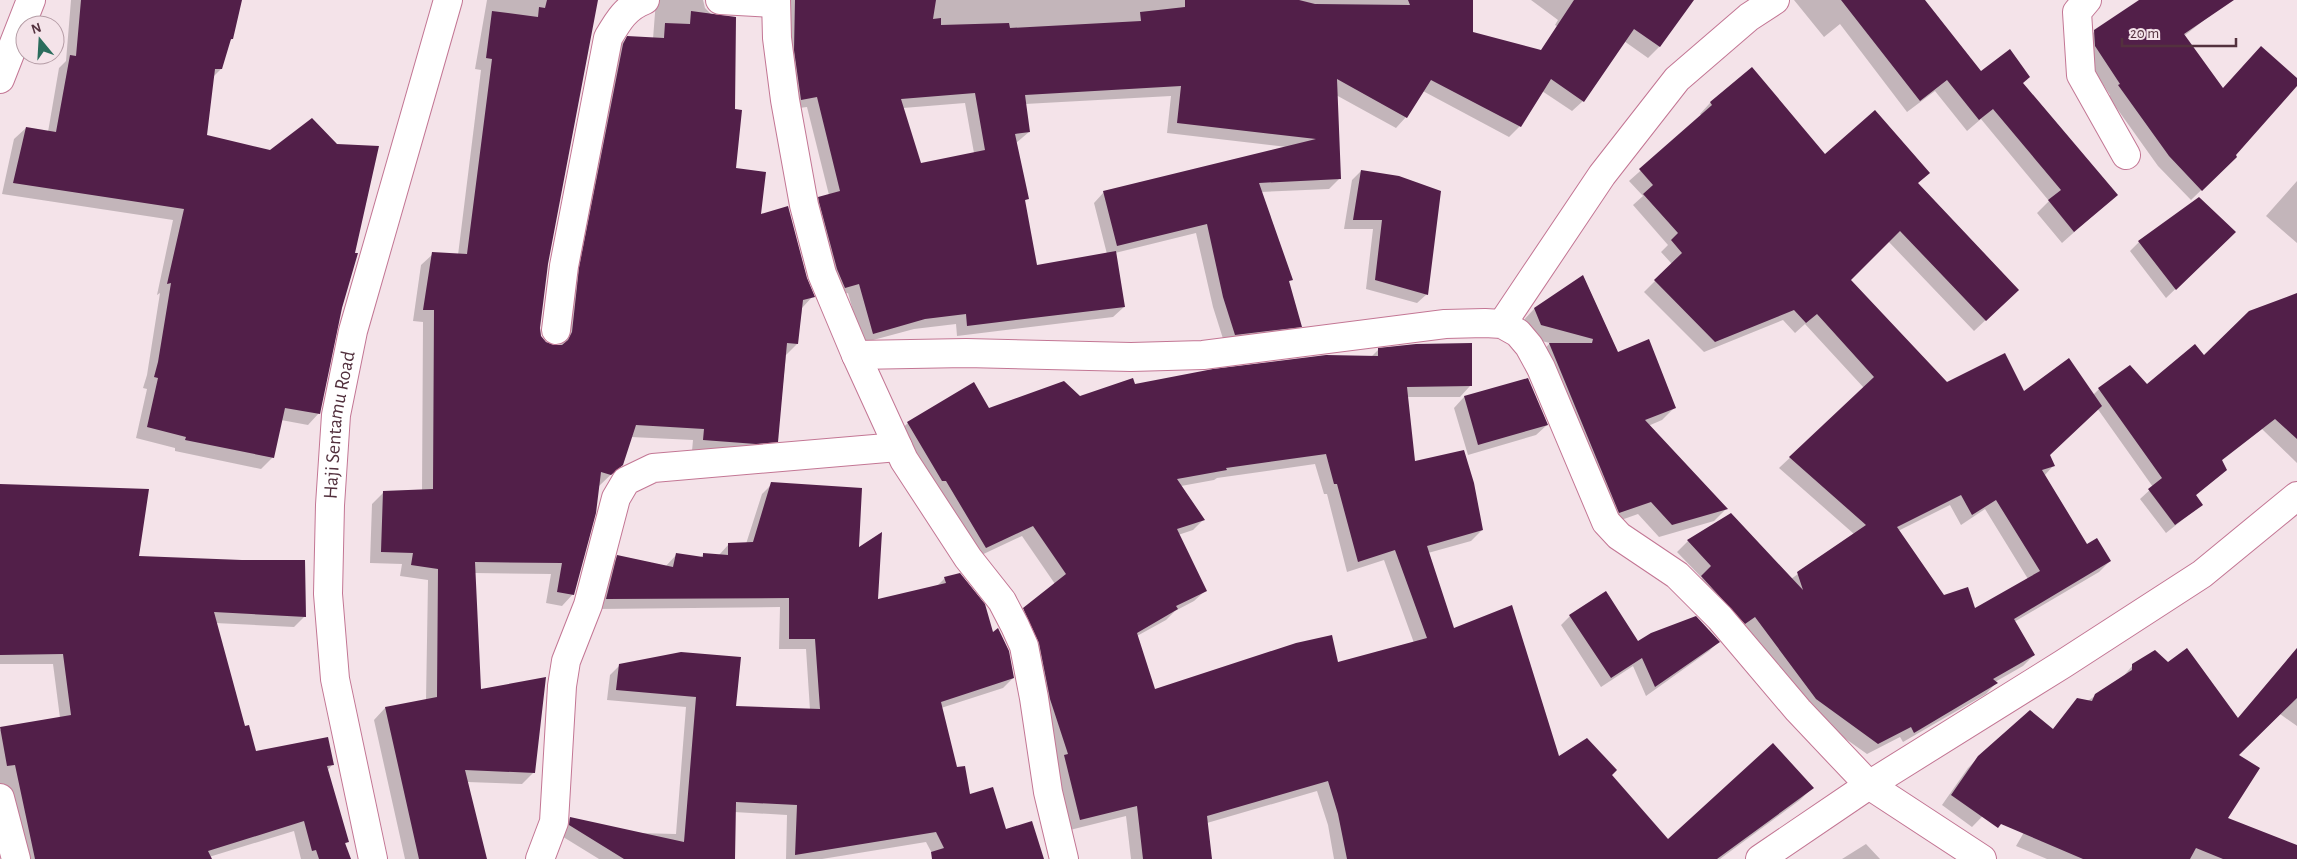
<svg xmlns="http://www.w3.org/2000/svg" width="2297" height="859" viewBox="0 0 2297 859" font-family="'Alegreya Sans',sans-serif">
	<style>
		.shadow { fill: #0003; fill-rule: evenodd }
		.building { fill: #521f49; fill-rule: evenodd }
		.lines { fill: none; stroke-linecap: round; stroke-linejoin: round }
		.street-casing { stroke: #c37694; stroke-width: 30 }
		.street { stroke: #fff; stroke-width: 28 }
		.labels { text-anchor: middle; dominant-baseline: central; stroke-width: 5; stroke-linejoin: round; paint-order: stroke }
		.street-label { font-size: 20px; fill: #53313e; stroke: #f4e3e9 }
	</style>
	<rect width="100%" height="100%" fill="#f4e3e9"/>
	<path class="shadow" d="M71,0H241L232,39L228,42L221,69L213,77L205,136L341,308L319,413L308,425L281,420L273,457L261,469L175,451V448L136,438L147,389L143,388L147,375L160,293L157,295L173,220L2,194L14,139L26,128L48,132L59,68L66,61Z
		M487,0H597L547,264L539,329L541,337L546,344L553,347L561,344L568,281L616,49L628,37L653,39L656,0H703L705,8L711,14L735,169L759,215L806,278L813,296L802,308L797,344L786,355L777,441L766,453L692,451L693,440L631,437L622,464L599,486L573,594L562,606L546,603L551,574L474,573L480,691L534,772L522,784L467,782L485,859H405L374,720L385,708L426,701L428,580L400,576L402,564L370,563L372,504L383,493L422,491L423,322L413,321L421,265L433,254L458,255L481,70L475,69Z
		M782,0H1472L1471,33L1606,68L1583,101L1572,111L1542,91L1520,126L1509,137L1423,91L1406,117L1396,128L1336,95L1340,178L1329,189L1261,192L1291,279L1288,283L1301,326L1291,336L1225,345L1213,307L1196,233L1115,253L1124,307L1113,317L957,336L956,324L914,329L862,343L848,293L834,297L809,209L819,198L829,195L807,107L791,109ZM1171,96L1167,133L1287,147L1104,192L1094,203L1107,254L1036,267L1024,202L1027,198L1016,143L1029,132L1025,104ZM965,103L974,153L920,165L903,108Z
		M1531,0H1676L1660,46L1648,58L1624,41L1610,56L1555,25L1558,20Z
		M1794,0H1923L1980,72L2022,83L2116,195L2062,243L2037,213L2049,201L1981,119L1967,131L1935,91L1907,112L1840,24L1824,37Z
		M2152,0H2196L2208,17L2184,36L2222,89L2297,80V84L2225,167L2191,200L2158,166L2108,96L2110,95L2085,57L2084,42L2095,31Z
		M1752,69L1825,156L1917,184L2007,300L1974,331L1888,241L1849,280L1946,384L2024,393L2093,395L2099,389L2147,386L2204,356L2297,299V463L2262,429L2221,461L2226,470L2195,496L2201,505L2166,533L2140,499L2153,487L2097,408L2048,455L2053,466L2044,476L2086,546L2110,561L2099,572L2014,622L2034,655L2023,666L1995,682L1996,683L1986,694L1903,742L1900,737L1867,754L1805,710L1691,588L1702,578L1677,552L1688,541L1731,514L1791,579L1854,534L1779,468L1864,388L1805,324L1795,333L1783,320L1704,352L1644,292L1672,264L1661,252L1668,245L1633,205L1643,196L1629,181L1702,116L1700,114L1710,103ZM1950,505L1961,525L1985,509L2028,579L1974,610L1943,596L1898,531Z
		M1361,171L1427,294L1417,303L1366,289L1373,229H1344L1352,180Z
		M2297,181V243L2266,216Z
		M2199,199L2235,232L2166,298L2130,251L2139,242Z
		M1583,276L1618,353L1674,408L1662,420L1648,426L1726,509L1714,521L1659,537L1638,514L1607,525L1537,357L1550,343L1529,338L1522,322L1534,309Z
		M1378,350L1470,386L1460,397H1407L1413,463L1482,530L1471,541L1428,553L1453,630L1559,758L1629,859H1334L1328,825L1317,791L1207,823L1211,859H1131L1126,816L1070,830L1013,620L1055,584L1022,536L975,558L897,433L908,423L1080,398L1134,385L1371,357ZM1315,464L1324,494H1327L1347,572L1384,560L1414,643L1337,663L1154,690L1137,636L1166,620L1175,611L1194,601L1205,591L1178,535L1193,530L1203,520L1181,486L1214,480L1217,478Z
		M1527,379L1547,425L1536,435L1468,455L1454,408L1464,397Z
		M772,484L857,550L877,601L936,587L945,578L992,634L1013,678L1003,688L941,708L956,769L969,796L1005,830L1043,859H935L926,842L822,859H786L787,815L734,812V859H599L560,835L561,828L570,818L635,833L676,834L686,707L607,700L610,675L620,665L735,707L810,710L806,649H779L780,607L597,609L608,567L618,557L666,566L677,554L700,558L703,555H719L729,544H746L762,494Z
		M0,486L137,557L305,616L294,627L215,623L244,727L255,753L332,765L327,771L348,841L345,844L350,859H301L294,831L209,857L210,859H19L0,797V730L60,718L53,664H0Z
		M1570,616L1638,643L1718,642L1709,651L1646,696L1633,666L1601,687L1561,625Z
		M2297,648V726L2280,714L2238,755L2226,818L2297,846V859H2047L2016,846L2086,725L2083,704L2122,678L2133,665L2237,719Z
		M2060,737L1972,827L1942,805L1968,768L1979,757Z
		M1813,787L1800,800L1720,859H1659Z
		M1866,844L1880,859H1842Z"/>
	<path class="building" d="M81,0H242L233,39H231L222,69H215L207,135L270,150L312,118L337,144L379,146L355,253H358L342,308L320,414L285,408L274,458L185,440L186,437L147,427L158,378L154,377L158,362L171,283L167,284L184,209L13,183L26,127L56,132L70,55L76,56Z
		M547,0H598L548,264L540,328L541,336L546,342L554,345H562L568,340L572,332L579,268L623,44L627,36L664,38L665,23L690,24L691,11L736,17L735,109L742,110L736,168L766,172L761,214L788,206L807,278L815,297L803,300L798,344L787,343L778,442L756,444L703,440L704,429L636,425L623,465L611,475L601,472L596,513L574,595L557,592L562,563L475,562L481,689L546,677L535,773L465,770L487,859H419L385,707L437,697L438,569L411,565L413,553L381,552L383,491L433,489L434,310H423L432,252L467,254L492,59L486,58L492,11L538,17L539,7L545,8Z
		M795,0H936L933,19L941,18V25L1009,23L1010,28L1141,21L1140,12L1185,7V0H1299L1315,4L1410,5L1408,0H1473V32L1541,50L1574,0H1694L1660,47L1634,29L1584,102L1551,79L1521,127L1431,80L1407,118L1337,79L1341,179L1259,183L1293,280L1289,281L1302,327L1235,335L1223,297L1207,224L1117,246L1103,191L1316,139L1177,123L1181,86L1025,95L1030,132L1015,134L1029,199L1025,200L1037,265L1116,251L1125,307L967,326L966,314L925,319L873,334L859,284L845,288L837,269L819,202L818,197L840,191L817,97L801,100L794,50ZM975,93L985,150L921,163L901,99Z
		M1841,0H1925L1981,71L2010,49L2030,77L2023,83L2118,195L2074,232L2048,200L2061,190L1993,109L1979,120L1947,80L1920,101Z
		M2139,0H2234L2184,34L2223,88L2261,46L2297,78V86L2236,155L2237,157L2202,191L2169,156L2118,85L2120,84L2095,46L2094,30Z
		M1752,67L1825,154L1875,110L1930,173L1918,183L2019,290L1986,321L1900,231L1851,280L1947,382L2005,353L2024,391L2069,358L2102,406L2050,455L2055,466L2042,470L2087,544L2097,538L2111,561L2014,619L2035,655L1993,679L1998,683L1914,733L1911,727L1878,744L1816,699L1755,617L1745,624L1701,576L1711,566L1687,540L1731,513L1803,590L1797,572L1866,525L1789,457L1874,377L1817,314L1806,323L1794,310L1715,342L1654,280L1682,253L1671,240L1678,233L1643,194L1653,185L1639,169L1712,105L1710,102ZM1961,495L1972,515L1996,500L2040,571L1975,608L1968,587L1944,595L1897,527Z
		M1361,170L1399,176L1441,191L1428,295L1375,280L1382,220H1353Z
		M2199,197L2236,232L2176,290L2138,241Z
		M1583,275L1618,352L1649,339L1676,408L1645,420L1728,509L1672,525L1651,502L1619,513L1549,343H1592L1593,339L1541,325L1534,308Z
		M2297,293V439L2275,419L2222,460L2227,470L2196,495L2203,505L2175,525L2148,489L2162,478L2098,388L2130,365L2147,384L2195,344L2204,355L2249,311Z
		M1472,343V386L1407,387L1415,461L1464,450L1474,483L1483,530L1427,546L1454,628L1512,605L1559,756L1587,738L1617,770L1612,775L1668,839L1773,743L1814,788L1717,859H1347L1338,814L1328,781L1207,816L1212,859H1143L1137,806L1080,820L1064,755L1068,754L1050,699L1039,643L1023,608L1066,574L1033,526L986,548L946,481H942L907,422L974,382L989,408L1064,381L1080,396L1133,378L1135,384L1213,369L1326,355L1378,356V348L1416,344ZM1326,454L1334,484H1337L1358,562L1395,550L1427,638L1338,662L1332,635L1296,643L1155,689L1137,633L1178,609L1176,606L1207,591L1177,529L1205,520L1177,479L1227,470L1226,468Z
		M1528,378L1548,425L1478,445L1464,396Z
		M771,482L862,488L859,547L882,532L878,599L946,583L944,577L960,573L985,604L993,632L998,628L1009,651L1014,678L941,702L957,767L965,766L970,794L993,787L1006,829L1032,821L1044,859H932L931,852L944,848L936,832L795,855L797,805L736,802L735,859H624L569,825L570,817L684,842L696,697L616,690L619,664L681,652L741,657L736,706L820,709L815,639H789V598L606,599L617,555L673,567L676,553L703,557V553L728,555V543L753,542Z
		M0,484L149,489L139,556L242,560H305L306,617L214,612L245,726L249,725L256,751L328,737L334,765L327,766L349,842L345,843L351,859H319L316,850L312,851L304,821L208,851L212,859H35L15,765L7,766L0,727L71,715L63,654L0,655Z
		M1606,591L1638,641L1651,633L1696,616L1720,642L1655,687L1642,658L1611,678L1569,615Z
		M2187,648L2238,718L2297,648V698L2239,755L2260,768L2228,818L2297,845V859H2223L2196,848L2190,859H2083L2001,824L1998,828L1951,795L1978,756L2030,710L2053,729L2077,698L2092,701L2095,694L2132,670V664L2155,650L2168,662Z"/>
	<g class="lines">
		<defs>
			<g id="street">
				<path d="M720,0L776,3"/>
				<path d="M776,0L777,38L785,100L804,205L822,274L856,355L904,460L968,558L1002,601L1015,626L1024,646L1034,698L1048,792L1064,859"/>
				<path d="M2087,0L2077,12L2081,75L2126,155"/>
				<path d="M0,79L31,0"/>
				<path d="M1502,324L1602,175L1677,79L1749,17L1775,0"/>
				<path d="M556,330L564,266L608,38C618,21 626,7 645,0"/>
				<path d="M856,355L966,353L1131,357L1203,355L1445,324L1485,323L1502,324L1518,333L1529,346L1541,368L1606,522L1619,536L1677,575L1720,618L1798,710L1869,785L1982,859"/>
				<path d="M0,798L16,859"/>
				<path id="s1" d="M373,859L335,679L328,594L330,505L336,415L353,331L448,0"/>
				<path d="M540,859L554,822L562,686L566,661L588,605L616,498L626,481L653,468L898,447"/>
				<path d="M1760,859L1869,785L2063,664L2202,574L2297,496"/>
			</g>
		</defs>
		<use href="#street" class="street-casing"/>
		<use href="#street" class="street"/>
	</g>
	<g class="labels">
		<g class="street-label">
			<text stroke="none"><textPath href="#s1" startOffset="439">Haji Sentamu Road</textPath></text>
		</g>
	</g>
	<g transform="translate(40 40) rotate(342)"><circle r="24" fill="#f4e3e9" stroke="#b49ca5"/>
	<path d="M0-4L9 19L0 12L-9 19Z" fill="#2a6c5c"/>
	<text y="-8" font-size="14" font-weight="bold" text-anchor="middle" fill="#53313e">N</text>
	</g>
	<path d="M2122 38v8h114v-8" fill="none" stroke="#53313e" stroke-width="2.5"/>
	<text x="2130" y="38" font-size="15" fill="#53313e" stroke="#f4e3e9" stroke-width="4" paint-order="stroke">20 m</text>
</svg>
